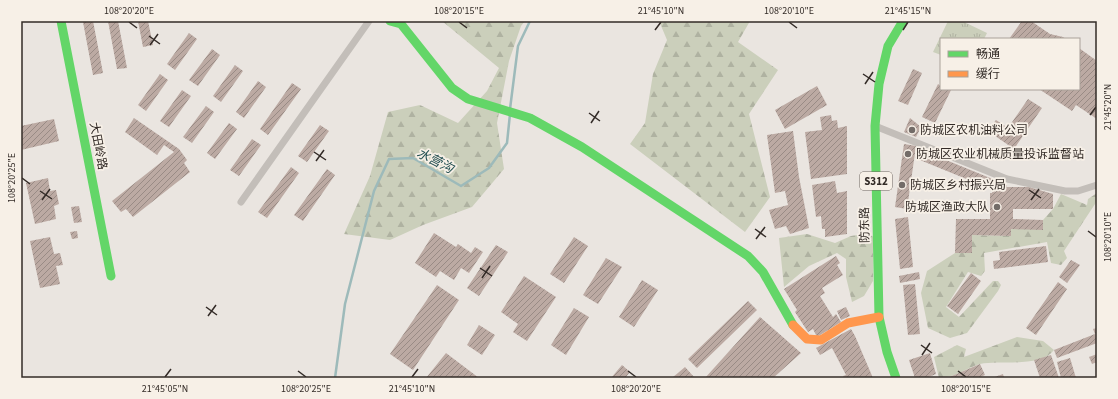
<svg xmlns="http://www.w3.org/2000/svg" width="1118" height="399" viewBox="0 0 1118 399" font-family="'Source Sans 3','Noto Sans SC',sans-serif">
	<style>
		.grass { fill: url(#grass-tufts) }
		.forest { fill: url(#forest-firs) }
		.lines { fill: none; stroke-linecap: round; stroke-linejoin: round }
		.stream { stroke: #9dbaba; stroke-width: 2.5 }
		.building { fill: url(#building-hatch) }
		.street { stroke: #c3beb9; stroke-width: 7 }
		.fast { stroke: #63d668; stroke-width: 9 }
		.slow { stroke: #ff974d; stroke-width: 9 }
		.ticks { fill: none; stroke: #332b27; stroke-width: 1.5 }
		.poi-dot { fill: #736c68; stroke: #f7f0e7; stroke-width: 1.5 }
		.labels { text-anchor: middle; dominant-baseline: central; stroke-width: 3.5; stroke-linejoin: round; paint-order: stroke }
		.shield { fill: #f7f0e7; stroke: #6e6661; stroke-width: 1 }
		.shield-label { font-size: 11px; font-weight: bold; fill: #332b27 }
		.poi-label { font-size: 12px; fill: #332b27; stroke: #f7f0e7; text-anchor: start }
		.street-label { font-size: 12px; fill: #332b27; stroke: #f7f0e7 }
		.water-label { font-size: 13px; font-style: italic; fill: #214e51; stroke: #f7f0e7 }
		.neatline { fill: none; stroke: #332b27; stroke-width: 1.5 }
		.ticks-label { font-size: 10px; text-anchor: middle; fill: #332b27 }
	</style>
	<defs>
		<pattern id="grass-tufts" width="24" height="20" patternUnits="userSpaceOnUse"><rect width="24" height="20" fill="#cbcfbb"/><path d="M3 7l-1-3M5 7V3M7 7l1-3M15 17l-1-3M17 17v-4M19 17l1-3" fill="none" stroke="#afb2a1"/></pattern>
		<pattern id="forest-firs" width="22" height="20" patternUnits="userSpaceOnUse"><rect width="22" height="20" fill="#cbcfbb"/><path d="M5 1l3.5 6h-7zM16 11l3.5 6h-7z" fill="#afb2a1"/></pattern>
		<pattern id="building-hatch" width="6" height="6" patternUnits="userSpaceOnUse"><rect width="6" height="6" fill="#bcaaa3"/><path d="M-1 1l2-2M0 6l6-6M5 7l2-2" fill="none" stroke="#998b85"/></pattern>
	</defs>
	<rect width="100%" height="100%" fill="#eae5e0"/>
	<path class="grass" d="M948,21H962L987,33L984,39H941V55L933,52Z"/>
	<path class="forest" d="M442,21H525L521,26L509,61L497,123L504,169L472,207L423,225L390,240L344,234L370,176L388,112L420,105L458,123L487,91L499,68Z
		M659,21H750L738,42L778,70L749,114L770,197L745,232L630,144L645,123L653,74L667,40Z
		M1097,193V201L1064,251L1067,258L1061,265L1051,263L1047,242L984,253L985,271L981,276L968,272L946,307L959,317L993,281H998L1001,285L998,291L967,333L950,338L928,328L921,293L927,271L955,253H972V235L1011,236V229H1043V220L1053,209L1061,194L1087,205L1088,199Z
		M868,233L873,237V281L864,296L852,302L846,277V259L837,253L809,266L784,287L779,238L807,234L835,243L851,236Z
		M1017,337L1043,341L1054,350C1041,368 1000,360 980,364C966,368 954,378 939,378L934,357L957,345L966,349L964,357Z"/>
	<g class="lines">
		<path class="stream" d="M510,109L518,46L530,21
			M335,378L345,304L374,191L389,159L413,158L461,186L489,168L507,143L510,114"/>
	</g>
	<path class="building" d="M87,21H93L103,73L93,75L83,22Z
		M108,21H118L127,68L117,69Z
		M138,21H148L153,45L143,47Z
		M1022,21H1031L1050,34L1063,37L1066,39H1009Z
		M189,33L197,39L175,70L167,64Z
		M1079,48L1097,61V119L1076,105L1072,111L1039,89H1079Z
		M212,49L220,55L198,86L189,80Z
		M235,65L243,71L221,102L213,96Z
		M913,69L922,73L908,105L898,101Z
		M160,74L168,80L146,111L138,105Z
		M258,81L266,87L244,118L236,112Z
		M292,83L301,89L268,135L260,129Z
		M938,84L941,86V89L951,90L935,123L922,117Z
		M817,86L827,105L785,129L775,110Z
		M182,90L191,96L169,127L160,121Z
		M1028,99L1042,108L1014,149L988,131L996,120L1008,128Z
		M206,106L214,112L192,143L183,137Z
		M831,115L832,121L837,120L838,128L847,126V174L811,179L805,132L822,130L820,117Z
		M134,118L179,149L187,160L184,163L190,172L133,217L126,209L121,212L112,201L174,152L164,145L157,155L125,132Z
		M910,118L921,127L916,137L904,132Z
		M54,119L59,141L21,150V126Z
		M229,123L237,129L215,159L207,153Z
		M320,125L329,131L307,162L298,156Z
		M793,131L799,177L809,228L790,234L786,226L775,229L769,210L788,205L785,191L775,193L767,135Z
		M252,139L261,145L239,176L230,170Z
		M904,144L916,146L907,209L895,207Z
		M919,149L995,180L991,189L915,158Z
		M291,167L299,173L267,218L258,212Z
		M327,169L335,175L303,221L294,215Z
		M48,178L50,191L56,190L59,204L54,206L56,219L35,224L26,183Z
		M835,181L837,193L847,191V234L825,237V229H822L821,216L816,217L812,185Z
		M994,184L1007,185V187H1029L1053,194V209H1013V219L1043,220V230L1011,229V236L972,235V253H955L956,219H990V193H992Z
		M79,206L82,222L74,223L71,207Z
		M908,217L913,267L900,269L895,219Z
		M77,231L78,238L72,239L70,232Z
		M434,233L456,247L458,244L471,253L475,247L483,252L469,273L461,268L454,280L440,271L436,277L415,263Z
		M50,237L54,254L60,253L63,265L56,266L60,284L40,288L30,241Z
		M574,237L588,246L564,283L550,274Z
		M496,245L508,252L479,296L467,288Z
		M1046,246L1048,262L994,269L993,261L1000,260L999,252Z
		M836,256L840,263L837,265L843,275L822,288L825,293L820,296L833,317L836,314L841,322L817,337L813,329L808,332L795,312L797,310L784,289Z
		M606,258L622,267L598,304L583,295Z
		M1071,260L1080,265L1067,283L1059,277Z
		M919,272L920,279L900,283L899,276Z
		M971,273L981,281L958,314L947,306Z
		M524,276L556,297L527,341L513,332L518,324L501,312Z
		M642,280L658,290L634,327L619,317Z
		M1058,282L1067,289L1036,335L1026,328Z
		M915,284L920,334L908,335L903,285Z
		M437,285L459,300L413,370L390,354Z
		M748,301L757,310L697,368L688,359Z
		M846,307L850,316L841,320L837,311Z
		M574,308L589,317L566,355L551,345Z
		M760,317L801,353L773,378H705Z
		M479,325L495,335L482,355L467,345Z
		M1097,328V343L1057,358L1054,350L1095,334L1093,329Z
		M851,329L855,336L873,378H844L843,376L846,375L832,348L820,355L816,348Z
		M446,353L479,378H426Z
		M930,353L936,374L926,378H915L909,360Z
		M1097,354V362L1092,364L1089,357Z
		M1051,355L1059,378H1040L1034,360Z
		M1070,358L1076,378H1061L1057,362Z
		M980,364L985,375L978,378H947Z
		M622,365L630,372L625,378H611Z
		M685,367L694,377L693,378H672Z
		M1003,374L1004,378H992Z"/>
	<g class="lines">
		<path class="street" d="M875,126L1007,179L1065,191H1078L1097,185
			M241,202L369,21"/>
		<path class="fast" d="M61,21L111,276
			M390,21L401,24L452,88L468,99L530,118L582,147L748,256L763,272L793,325
			M896,378L887,352L879,317L875,126L879,84L888,46L903,21"/>
		<path class="slow" d="M793,325L807,339L821,340L848,323L879,317"/>
	</g>
	<path class="ticks" d="M129,22L137,28M459,22L467,28M789,22L797,28M655,30L661,22M903,30L908,22M149,36L160,44M150,45L158,34M863,74L875,82M865,84L873,72M589,113L600,121M1090,115L1096,107M591,123L599,111M314,152L326,160M316,161L324,150M22,178L30,184M1029,190L1041,198M40,191L52,199M42,200L50,189M1031,200L1039,189M755,229L766,237M1088,231L1096,237M756,239L765,227M480,268L492,276M482,278L490,266M206,307L217,315M208,316L216,305M921,345L932,353M922,355L930,343M298,371L306,377M628,371L636,377M958,371L966,377M165,377L171,369M412,377L418,369"/>
	<g class="poi-dot">
		<circle cx="912" cy="130" r="4"/>
		<circle cx="908" cy="154" r="4"/>
		<circle cx="902" cy="185" r="4"/>
		<circle cx="997" cy="207" r="4"/>
	</g>
	<g class="labels">
		<rect class="shield" x="860" y="172" width="32" height="18" rx="3"/>
		<g class="shield-label">
			<text x="876" y="181">S312</text>
		</g>
		<g class="poi-label">
			<text x="920" y="130">防城区农机油料公司</text>
			<text x="916" y="154">防城区农业机械质量投诉监督站</text>
			<text x="910" y="185">防城区乡村振兴局</text>
			<text x="989" y="207" text-anchor="end">防城区渔政大队</text>
		</g>
		<g class="street-label">
			<text transform="translate(98 146) rotate(79)">大田岭路</text>
			<text transform="translate(865 225) rotate(-91)">防东路</text>
		</g>
		<g class="water-label">
			<text transform="translate(435 161) rotate(27)">水营沟</text>
		</g>
	</g>
	<rect width="1118" height="399" fill="none" stroke="#f7f0e7" stroke-width="44"/>
	<rect x="940" y="38" width="140" height="52" fill="#f7f0e7" stroke="#a9a19a"/>
	<rect x="948" y="51" width="20" height="6" fill="#63d668" stroke="#a9a19a"/>
	<text x="976" y="58" font-size="12" fill="#332b27">畅通</text>
	<rect x="948" y="71" width="20" height="6" fill="#ff974d" stroke="#a9a19a"/>
	<text x="976" y="78" font-size="12" fill="#332b27">缓行</text>
	<rect x="22" y="22" width="1074" height="355" class="neatline"/>
	<g class="ticks-label">
		<text x="129" y="14">108°20'20"E</text>
		<text x="459" y="14">108°20'15"E</text>
		<text x="661" y="14">21°45'10"N</text>
		<text x="789" y="14">108°20'10"E</text>
		<text x="908" y="14">21°45'15"N</text>
		<text transform="translate(1107 107) rotate(-90)" y="4">21°45'20"N</text>
		<text transform="translate(11 178) rotate(-90)" y="4">108°20'25"E</text>
		<text transform="translate(1107 237) rotate(-90)" y="4">108°20'10"E</text>
		<text x="165" y="392">21°45'05"N</text>
		<text x="306" y="392">108°20'25"E</text>
		<text x="412" y="392">21°45'10"N</text>
		<text x="636" y="392">108°20'20"E</text>
		<text x="966" y="392">108°20'15"E</text>
	</g>
</svg>
